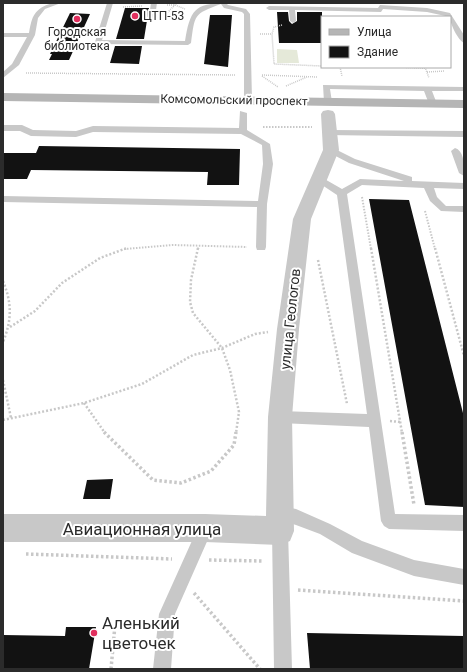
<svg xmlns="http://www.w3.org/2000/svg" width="467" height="672" viewBox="0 0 467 672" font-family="Roboto,sans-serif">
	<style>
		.green { fill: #e5e9d9 }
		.building { fill: #121212 }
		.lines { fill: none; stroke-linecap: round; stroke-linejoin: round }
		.path-far3 { stroke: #c8c8c8; stroke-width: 1.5; stroke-dasharray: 1 1; stroke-linecap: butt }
		.path-far2 { stroke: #c8c8c8; stroke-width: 2; stroke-dasharray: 1.5 1.5; stroke-linecap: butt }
		.path-far1 { stroke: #c8c8c8; stroke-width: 2.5; stroke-dasharray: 2 2; stroke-linecap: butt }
		.path { stroke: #c8c8c8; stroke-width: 3.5; stroke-dasharray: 2.5 2.5; stroke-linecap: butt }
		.service { fill: #c8c8c8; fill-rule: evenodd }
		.minor { fill: #c8c8c8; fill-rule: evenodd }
		.secondary { fill: #b5b5b5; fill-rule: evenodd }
		.poi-dot { fill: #e12f5e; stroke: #fff; stroke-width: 1.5 }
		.labels { text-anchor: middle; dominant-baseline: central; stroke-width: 4; stroke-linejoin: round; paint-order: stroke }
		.far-poi-label { font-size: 12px; fill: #2b2b2b; stroke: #fff; text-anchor: start }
		.far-street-label { font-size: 12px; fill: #2b2b2b; stroke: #fff }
		.street-label { font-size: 14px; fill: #2b2b2b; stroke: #fff }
		.near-street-label { font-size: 17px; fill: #2b2b2b; stroke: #fff }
		.near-poi-label { font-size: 17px; fill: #2b2b2b; stroke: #fff; text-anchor: start }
	</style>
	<rect width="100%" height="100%" fill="#fff"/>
	<path class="green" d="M277,49L297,50L299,63H277Z"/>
	<path class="building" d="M125,8H149L144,39H116Z
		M277,12H288L289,21L292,24L297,21V12H322V43H279Z
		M70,13L90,14L69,60H49L52,54H50Z
		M210,15H232L228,67L204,64Z
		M115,46H142L139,64L110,63Z
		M39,146L240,149L239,185H207L208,172L31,170L27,179H3V153H36Z
		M369,199L409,200L464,417V507L425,505Z
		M113,479L110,499H83L87,480Z
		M66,627H96L89,669H3V635L65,636Z
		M307,633L464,636V669H310Z"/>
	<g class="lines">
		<path class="path-far3" d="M167,5H175L185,9
			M123,7L142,6
			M166,14L177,3
			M282,25L274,27L272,34L274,64L322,66
			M260,34H272
			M340,67L342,76
			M394,67L425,68
			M425,67L429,78
			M427,72L445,71
			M26,73L235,75
			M262,75L317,77
			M262,76L278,87
			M286,86L307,77"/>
		<path class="path-far2" d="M263,127H312
			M362,197L371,249
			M425,211L435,249
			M124,249L173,245L247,247
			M198,249L199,246"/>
		<path class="path-far1" d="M198,248L191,280L190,302L193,313L222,348L230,370L239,412L236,433
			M371,248L402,433
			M435,248L464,356
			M318,260L347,404
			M3,281C12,303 12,320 3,342
			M10,327L35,311L62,283L100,258L127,248
			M3,380L11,418
			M84,403L105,433
			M3,420L84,403L142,384L193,355L222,348L255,334L268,332
			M390,421L400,422"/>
		<path class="path" d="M104,432L153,480L181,483L211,471L234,445L236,432
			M402,432L414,505
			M26,554L172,559
			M209,560L262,561
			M298,590L464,601
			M194,593L260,669
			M111,669L115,625H148"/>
		<path class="service" d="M52,3H61L45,9L38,18L35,35L19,65L3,78V72L12,64L27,37H3V33H29C32,16 34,9 52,3Z
			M107,3H113L102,40L185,41C190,11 194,3 226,3L228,5L246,9L250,14L252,100L248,102L244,100V14L242,12L224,8L221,4C193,14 195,15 191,43L188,45L98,44L95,42Z
			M151,3H157L155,17L152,19L149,17Z
			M380,5L427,8L450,13L464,35V43C458,40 450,24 450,17L427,12L383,9L381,12L295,10L296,21L293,23L290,21L289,10H269L266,8L269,6L378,8Z
			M323,85L464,87V91H432L437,104L433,106L429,104L424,91L330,89L332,102L328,104L324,102Z
			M240,111L247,113V130L270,144L273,164L267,204L266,247L265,250H257L256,247L257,207L3,202V196L258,201L263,164L262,145L241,134L93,132L76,137L31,136L20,131H3V125H22L33,130L76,131L93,126L239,128Z
			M330,130L464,131V137L327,135L326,133Z
			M331,147L355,159L412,177V181L464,183V189L434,188L437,197L446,206H464V212L441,211L430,201L424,188L362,185L347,194L395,514L464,515V531L389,529L384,526L381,521L369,427L280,423L275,421L273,417L275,413L280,411L367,414L337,195L313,179L318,176L321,177L342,189L360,179L404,181L349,163L328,152V148Z
			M455,148C465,151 464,167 464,176L459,173L451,151Z
			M281,506L296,509L330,524L362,541L414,560L464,569V585L414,576L352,553L320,534L296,525L276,519L273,514L276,509Z
			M205,520L210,523L213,528L175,614L171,669H153L159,614L200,523Z
			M280,523L285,526L288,531L292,669H274L272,531L275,526Z"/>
		<path class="minor" d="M328,110L333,111L335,114L339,150L311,219L299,329L292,417L294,531L290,541L280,545L205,542H3V514H205L266,516L268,417L277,329L293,219L323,150L321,114L323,111Z"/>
		<path class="secondary" d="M3,93L464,100V108L3,101Z"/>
	</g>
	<g class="poi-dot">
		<circle cx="135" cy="16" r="4"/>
		<circle cx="77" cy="19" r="4"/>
		<circle cx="94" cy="633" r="4"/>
	</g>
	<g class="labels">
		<g class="far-poi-label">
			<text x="143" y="16">ЦТП-53</text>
			<text x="77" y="32" text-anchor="middle">Городская<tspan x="77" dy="14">библиотека</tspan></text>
		</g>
		<g class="far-street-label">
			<text transform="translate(234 100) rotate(1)">Комсомольский проспект</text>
		</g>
		<g class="street-label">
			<text transform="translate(290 319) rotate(-84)">улица Геологов</text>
		</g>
		<g class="near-street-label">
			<text x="142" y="529">Авиационная улица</text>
		</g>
		<g class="near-poi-label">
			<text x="102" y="623">Аленький<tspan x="102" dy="20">цветочек</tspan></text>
		</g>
	</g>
	<rect width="467" height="672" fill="none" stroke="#2b2b2b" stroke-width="8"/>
	<rect x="321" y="16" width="130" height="52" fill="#ffffff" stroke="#aaaaaa"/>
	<rect x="329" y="29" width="20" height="6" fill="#b5b5b5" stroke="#aaaaaa"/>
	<text x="357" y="36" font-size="12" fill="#2b2b2b">Улица</text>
	<rect x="329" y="46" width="20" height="12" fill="#121212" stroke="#aaaaaa"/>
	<text x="357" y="56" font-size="12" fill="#2b2b2b">Здание</text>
</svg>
